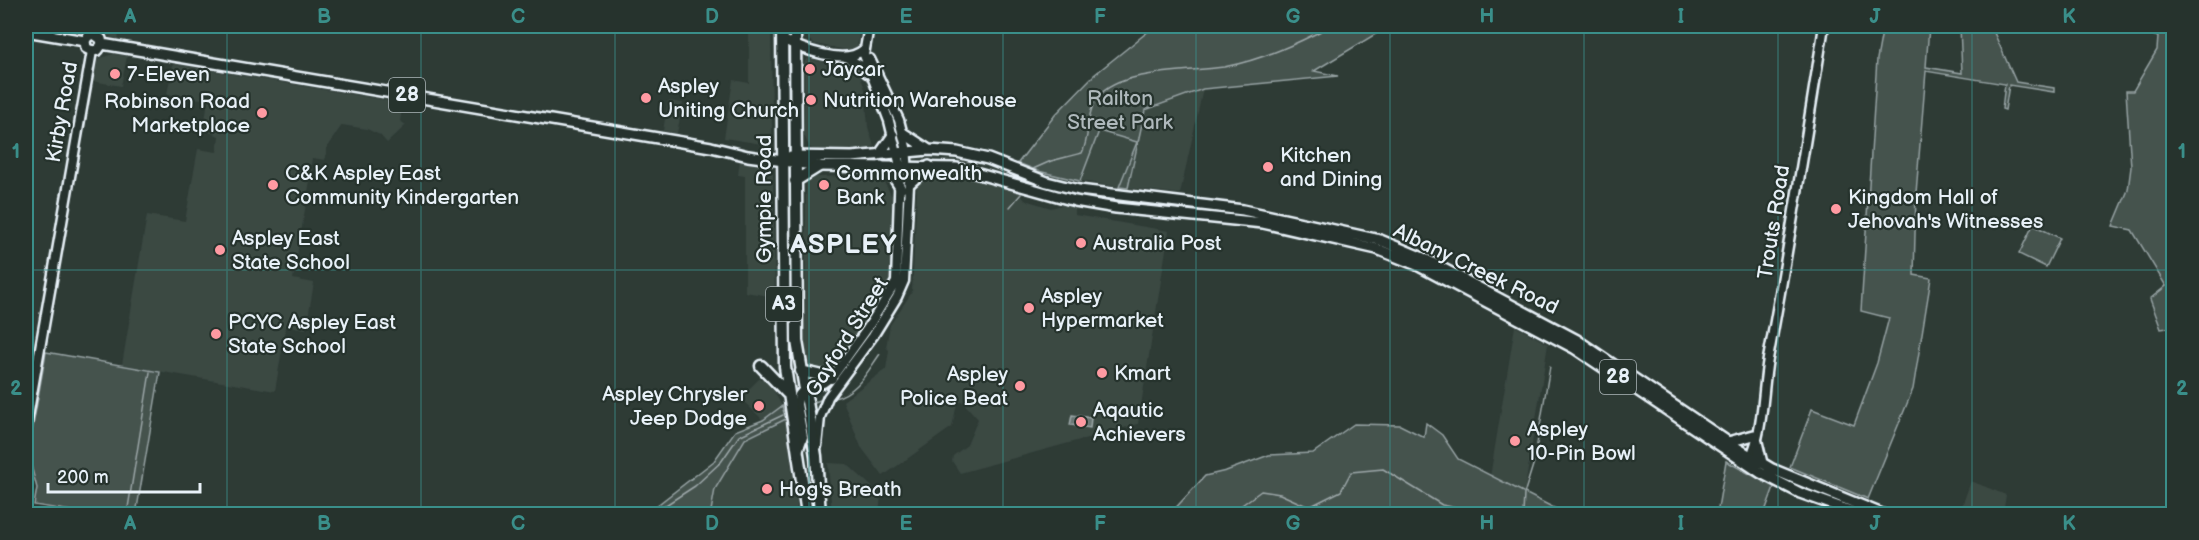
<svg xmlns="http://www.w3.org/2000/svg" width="2199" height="540" viewBox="0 0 2199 540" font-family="'Balsamiq Sans',sans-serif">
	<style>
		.built { fill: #3b4843 }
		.green { fill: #45524e; stroke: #96a2a3; stroke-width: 1.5 }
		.water { fill: #6b7775; stroke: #9da8a9; stroke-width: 1.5 }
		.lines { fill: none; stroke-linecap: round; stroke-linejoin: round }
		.stream { stroke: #9da8a9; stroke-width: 1.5 }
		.secondary-casing { stroke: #e8f1f8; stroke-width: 13 }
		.primary-casing { stroke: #e8f1f8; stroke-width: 14 }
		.highway-casing { stroke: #e8f1f8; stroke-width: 15 }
		.secondary { stroke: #26332d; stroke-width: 8 }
		.primary { stroke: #26332d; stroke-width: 9 }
		.highway { stroke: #26332d; stroke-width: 10 }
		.grid { fill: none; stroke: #3a8f8a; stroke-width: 1.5; stroke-opacity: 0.55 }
		.poi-dot { fill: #ff9aa2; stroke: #26332d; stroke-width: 2 }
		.labels { text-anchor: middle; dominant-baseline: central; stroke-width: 4.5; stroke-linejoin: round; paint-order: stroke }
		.shield { fill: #26332d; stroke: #aeb8bb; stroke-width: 1.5 }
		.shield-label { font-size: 20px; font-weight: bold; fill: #e8f1f8 }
		.poi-label { font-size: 21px; fill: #e8f1f8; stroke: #26332d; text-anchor: start }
		.park-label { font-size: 21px; fill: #afb9bc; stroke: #26332d }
		.street-label { font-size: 21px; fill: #e8f1f8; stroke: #26332d }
		.district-label { font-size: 27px; font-weight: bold; letter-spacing: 1.5px; fill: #e8f1f8; stroke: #26332d }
		.neatline { fill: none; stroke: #3a8f8a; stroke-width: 2 }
		.grid-label { font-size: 20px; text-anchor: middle; font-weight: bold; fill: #3a8f8a }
	</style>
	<rect width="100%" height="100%" fill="#2e3b35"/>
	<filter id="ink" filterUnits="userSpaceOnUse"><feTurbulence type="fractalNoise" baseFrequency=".0167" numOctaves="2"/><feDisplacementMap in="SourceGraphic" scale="12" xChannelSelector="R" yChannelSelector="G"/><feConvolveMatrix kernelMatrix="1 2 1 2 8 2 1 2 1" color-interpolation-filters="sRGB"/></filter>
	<g filter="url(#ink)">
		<path class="built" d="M102,26H121L118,39L106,35Z
			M749,26H771L772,136L769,142L762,144L724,138L733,80L749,83Z
			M807,26H861L857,47L852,51L814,44L808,39Z
			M113,54L127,56L121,86L92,81L98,59Z
			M807,58L858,70L865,89L868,127L875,150L819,151L810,148L804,135V63Z
			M173,64L403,103L400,121L406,125L387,143L380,135L367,129L342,125L327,147L325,160L312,158L311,165L303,164V167L312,169L293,279L314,283L306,329L286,326L275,391L122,365L147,215L185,221L198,149L217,152L219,136L207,131L204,127L208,100L167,94Z
			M1203,89L1180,194L1128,188L1136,146L1119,187L1080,181L1099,131L1145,110Z
			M668,101L683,103L677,133L663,131Z
			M740,159L773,166L775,297L745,292V176L738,175Z
			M942,173L1004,185L1019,193L1025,200L1051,208L1062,205L1075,207V215L1169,231L1138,424L960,473L952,461L953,456L967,445L978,419L962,401L957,404L952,427L883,476L861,447L843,401L886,369L889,350L886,347L890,325L912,292L917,188L920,180L927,175Z
			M855,176L881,177L892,196L891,282L850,344L827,372L809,368L805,356L806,184L815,177Z
			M1515,326L1548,344L1524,494L1490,477Z
			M759,379H764L771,386L782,406L763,420L740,398Z
			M786,419L798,514H703L711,511L715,489L745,439Z
			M828,463L847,464L881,495L879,514H832Z
			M1971,481L2006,495L2003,514H1959Z"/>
		<path class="green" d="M1155,26H1389L1314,71L1338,76L1203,89L1145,110L1128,188L1119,187L1137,142L1099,131L1080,181L1038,171L1018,163L1055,115L1094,75Z
			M1883,26H1929L1926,67L1962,73L1960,26H1991L2016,82L2054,88V92L2009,85L2005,110L2002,109L2005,84L1926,71L1916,193L1914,275L1931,278L1913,389L1868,499L1790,467L1812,409L1854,425L1877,363L1889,318L1861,311L1877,59Z
			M2148,26H2174V327L2161,329L2150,299L2166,286L2132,230L2113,226L2128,190L2131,167L2126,91H2133L2157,50L2158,37L2143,32Z
			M2033,225L2060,238L2046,267L2019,254Z
			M46,352L160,372L136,514H91L34,505L37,488L28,454Z
			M782,406L786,419L745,439L715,489L711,511L703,514H636L656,506L714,461L735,431L763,420Z
			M1426,423L1442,435L1458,459L1566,514H1170L1205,476L1226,471L1269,455L1313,453L1354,424L1400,425L1424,437Z
			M1726,461L1774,487L1764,514H1717Z"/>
		<path class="water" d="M1072,415L1091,418L1090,428L1070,425Z"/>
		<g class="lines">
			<path class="stream" d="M1033,169L1051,161L1082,153C1091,135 1085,113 1098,97C1120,69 1191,72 1224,67C1262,60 1298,43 1331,26
				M1010,207L1021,194
				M834,398C857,393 867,372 880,354
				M815,402L820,400
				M127,514L150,372
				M652,514L695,486L721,462L739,436L783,415
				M1234,514L1235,510L1261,491L1280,494L1309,507L1341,491L1351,472L1383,469L1442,505L1467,510L1472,514
				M1523,514L1524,494L1534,462L1550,366"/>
			<defs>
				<path id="secondary" d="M782,39C801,49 845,66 863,50
					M845,57L860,65L867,73
					M26,428L92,51
					M817,446L820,417L828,397L873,336L897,297L904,281L909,184L906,147L899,120L870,59
					M798,451L803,437L797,404L799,395L804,389L823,383L834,375L867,329L896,282L900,166L889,121L864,55L869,26
					M1749,461C1764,430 1762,394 1768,359C1789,248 1806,137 1824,26"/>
				<path id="primary" d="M26,31L85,41
					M85,41L86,48L92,51L98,50L102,44
					M85,41L88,36L94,34L101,39L102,44
					M102,44L711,147L748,156L819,166L957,168L1075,201L1116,208L1263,223L1377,249L1417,265L1574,348L1761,473L1800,493L1859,514
					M903,133L929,150
					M879,155L893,135
					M791,156L852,157L929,150L957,152L988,159L1047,182L1079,190L1243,210L1380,240L1423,258L1577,340L1734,446L1772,469L1882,514
					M881,166L892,175L901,189
					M909,184L929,166
					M1728,442L1754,435
					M1757,442L1762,463"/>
				<path id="highway" d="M782,26L785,367L807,514
					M795,26L797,341L816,456L820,514
					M795,181L819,166
					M761,366L787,393
					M801,371L831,378"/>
			</defs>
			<use href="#secondary" class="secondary-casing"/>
			<use href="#primary" class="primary-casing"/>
			<use href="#highway" class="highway-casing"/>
			<use href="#secondary" class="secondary"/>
			<use href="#primary" class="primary"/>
			<use href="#highway" class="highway"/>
		</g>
	</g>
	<path class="grid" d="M227,26V514M421,26V514M615,26V514M809,26V514M1003,26V514M1196,26V514M1390,26V514M1584,26V514M1778,26V514M1972,26V514M26,270H2174"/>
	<g class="poi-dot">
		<circle cx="810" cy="69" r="6"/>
		<circle cx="115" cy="74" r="6"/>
		<circle cx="646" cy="98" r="6"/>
		<circle cx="811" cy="100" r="6"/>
		<circle cx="262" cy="113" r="6"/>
		<circle cx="1268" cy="167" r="6"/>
		<circle cx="273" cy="185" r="6"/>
		<circle cx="824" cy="185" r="6"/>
		<circle cx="1836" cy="209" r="6"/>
		<circle cx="1081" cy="243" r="6"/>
		<circle cx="220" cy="250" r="6"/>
		<circle cx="1029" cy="308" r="6"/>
		<circle cx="216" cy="334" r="6"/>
		<circle cx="1102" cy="373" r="6"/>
		<circle cx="1020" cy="386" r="6"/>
		<circle cx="759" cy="406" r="6"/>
		<circle cx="1081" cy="422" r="6"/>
		<circle cx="1515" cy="441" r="6"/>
		<circle cx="767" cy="489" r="6"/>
	</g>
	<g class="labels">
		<g class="shield">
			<rect x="389" y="78" width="36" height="34" rx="4.5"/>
			<rect x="766" y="287" width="36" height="34" rx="4.5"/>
			<rect x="1600" y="360" width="36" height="34" rx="4.5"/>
		</g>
		<g class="shield-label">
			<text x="407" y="95">28</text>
			<text x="784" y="304">A3</text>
			<text x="1618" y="377">28</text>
		</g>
		<g class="poi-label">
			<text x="822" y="69">Jaycar</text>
			<text x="127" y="74">7-Eleven</text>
			<text x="658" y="86">Aspley<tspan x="658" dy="24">Uniting Church</tspan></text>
			<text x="823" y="100">Nutrition Warehouse</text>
			<text x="250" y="101" text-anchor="end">Robinson Road<tspan x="250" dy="24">Marketplace</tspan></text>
			<text x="1280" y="155">Kitchen<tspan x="1280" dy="24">and Dining</tspan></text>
			<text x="285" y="173">C&amp;K Aspley East<tspan x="285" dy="24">Community Kindergarten</tspan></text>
			<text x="836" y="173">Commonwealth<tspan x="836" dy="24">Bank</tspan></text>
			<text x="1848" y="197">Kingdom Hall of<tspan x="1848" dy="24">Jehovah's Witnesses</tspan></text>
			<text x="232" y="238">Aspley East<tspan x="232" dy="24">State School</tspan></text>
			<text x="1093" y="243">Australia Post</text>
			<text x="1041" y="296">Aspley<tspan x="1041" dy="24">Hypermarket</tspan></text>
			<text x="228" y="322">PCYC Aspley East<tspan x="228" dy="24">State School</tspan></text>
			<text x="1114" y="373">Kmart</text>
			<text x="1008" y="374" text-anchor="end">Aspley<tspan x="1008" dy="24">Police Beat</tspan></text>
			<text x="747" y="394" text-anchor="end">Aspley Chrysler<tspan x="747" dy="24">Jeep Dodge</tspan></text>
			<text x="1093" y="410">Aqautic<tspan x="1093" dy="24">Achievers</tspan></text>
			<text x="1527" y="429">Aspley<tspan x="1527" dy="24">10-Pin Bowl</tspan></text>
			<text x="779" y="489">Hog's Breath</text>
		</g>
		<g class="park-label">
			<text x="1120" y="98">Railton<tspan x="1120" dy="24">Street Park</tspan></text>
		</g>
		<g class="street-label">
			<text transform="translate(62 112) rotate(-80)">Kirby Road</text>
			<text transform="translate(764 199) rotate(-90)">Gympie Road</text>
			<text transform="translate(1774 222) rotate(-81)">Trouts Road</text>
			<text transform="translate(1476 269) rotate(26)">Albany Creek Road</text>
			<text transform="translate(847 337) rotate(-58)">Gayford Street</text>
		</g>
		<g class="district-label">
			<text x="844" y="245">ASPLEY</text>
		</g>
	</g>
	<rect width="2199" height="540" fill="none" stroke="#26332d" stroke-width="66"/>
	<path d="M48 483v9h152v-9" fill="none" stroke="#e8f1f8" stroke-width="3"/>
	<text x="57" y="483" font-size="18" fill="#e8f1f8" stroke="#26332d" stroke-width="4.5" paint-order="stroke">200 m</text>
	<rect x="33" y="33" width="2133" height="474" class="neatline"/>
	<g class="grid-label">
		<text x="130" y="23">A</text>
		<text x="324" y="23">B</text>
		<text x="518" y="23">C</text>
		<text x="712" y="23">D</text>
		<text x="906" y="23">E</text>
		<text x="1100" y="23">F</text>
		<text x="1293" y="23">G</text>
		<text x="1487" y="23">H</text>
		<text x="1681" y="23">I</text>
		<text x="1875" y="23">J</text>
		<text x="2069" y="23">K</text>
		<text x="16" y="158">1</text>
		<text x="2182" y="158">1</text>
		<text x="16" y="395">2</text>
		<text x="2182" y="395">2</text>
		<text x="130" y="530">A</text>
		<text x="324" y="530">B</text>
		<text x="518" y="530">C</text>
		<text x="712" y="530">D</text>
		<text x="906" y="530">E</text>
		<text x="1100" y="530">F</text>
		<text x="1293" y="530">G</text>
		<text x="1487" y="530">H</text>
		<text x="1681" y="530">I</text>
		<text x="1875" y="530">J</text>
		<text x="2069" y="530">K</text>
	</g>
</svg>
